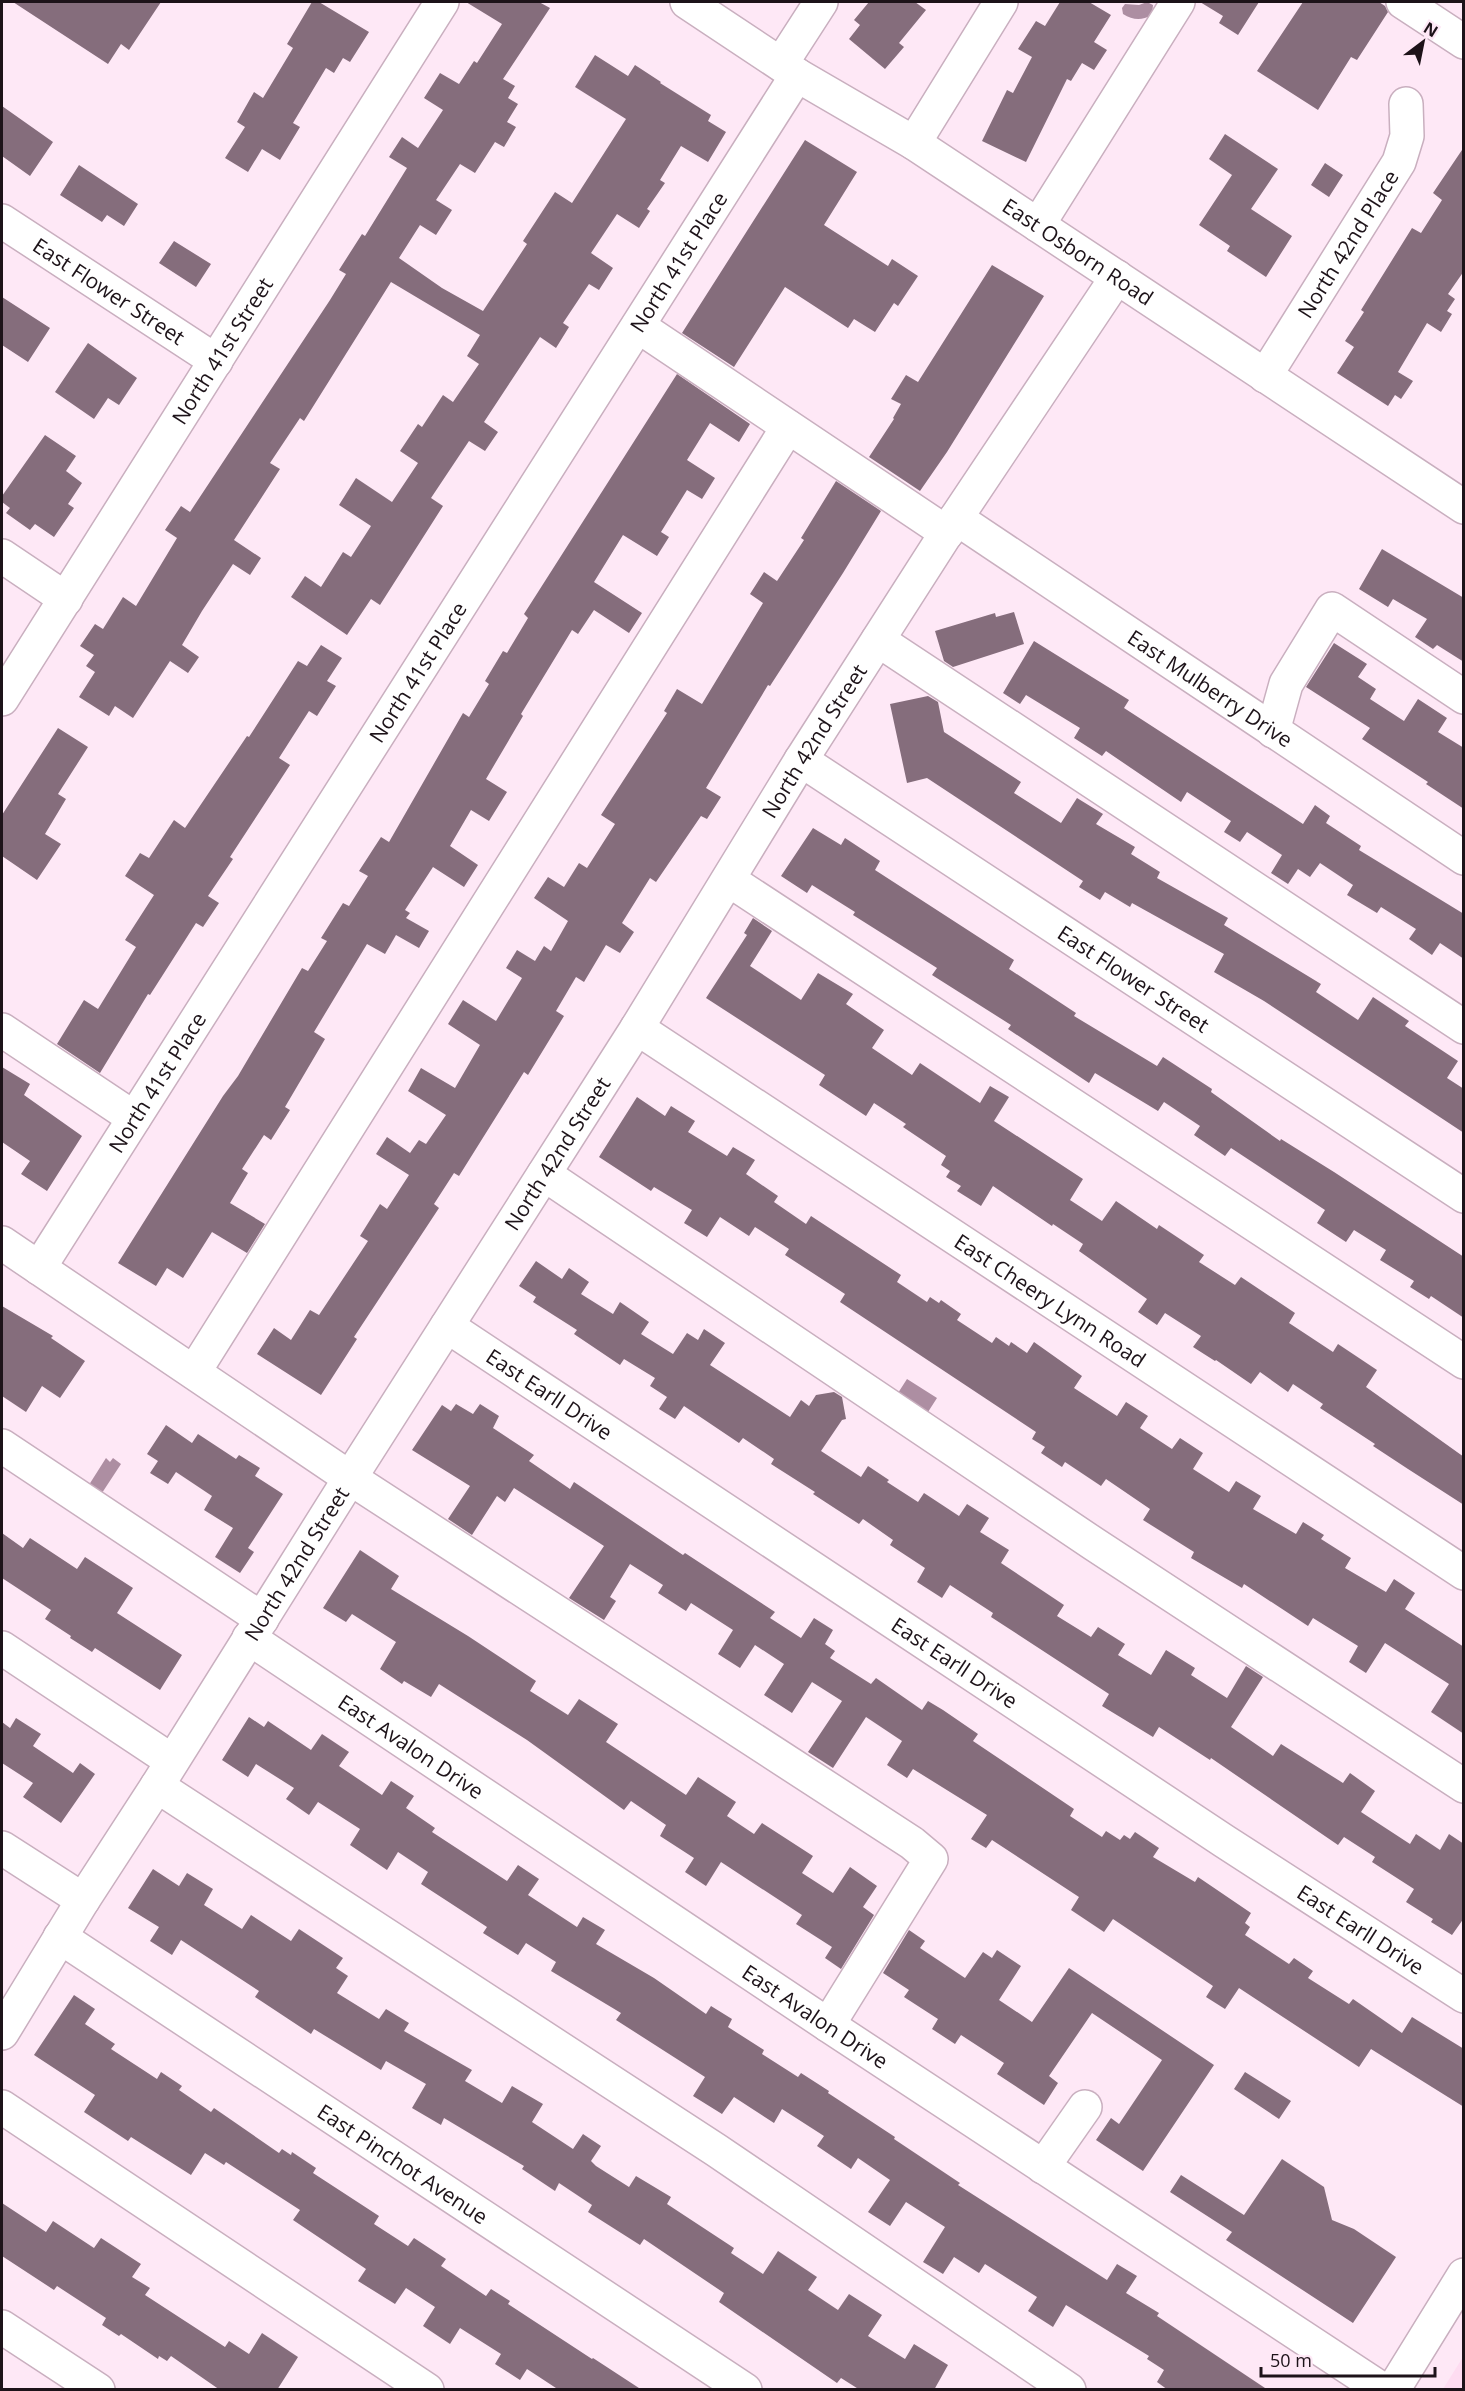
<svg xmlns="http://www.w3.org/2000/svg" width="1465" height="2391" viewBox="0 0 1465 2391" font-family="'Open Sans',sans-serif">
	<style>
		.built { fill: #fedcf1 }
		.water { fill: #ad8ea2 }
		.building { fill: #856d7c }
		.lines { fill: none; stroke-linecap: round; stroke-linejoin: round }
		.minor-casing { stroke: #c9afbf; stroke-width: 36 }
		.major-casing { stroke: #c9afbf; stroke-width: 36 }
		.minor { stroke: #fff; stroke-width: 33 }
		.major { stroke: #fff; stroke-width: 33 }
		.labels { text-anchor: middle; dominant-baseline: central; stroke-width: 5; stroke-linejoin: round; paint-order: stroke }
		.street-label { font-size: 21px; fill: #1d1319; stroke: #fee8f6 }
	</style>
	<rect width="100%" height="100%" fill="#fee8f6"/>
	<path class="built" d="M1463,2357V2389H1443Z"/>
	<path class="water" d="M1147,2L1153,5L1152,15C1141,21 1133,20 1123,14L1122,8L1125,4L1139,5Z
		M907,1379L937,1398L928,1412L898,1393Z
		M106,1458L110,1462L113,1458L121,1464L100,1496L87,1488Z"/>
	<path class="building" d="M13,2H161L129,50L121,44L108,64Z
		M312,2H319L369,32L350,62L343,58L334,73L326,68L293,123L300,127L280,160L262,149L248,172L225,158L245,127L237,122L254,92L263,98L293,48L287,44Z
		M466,2H539L550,8L503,79L515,86L508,98L518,104L507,122L516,127L504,147L495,142L475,173L460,164L436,200L452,210L436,235L420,225L399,258L442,288L483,311L527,244L523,241L555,192L572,203L626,119L575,87L595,55L628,76L635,65L661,82L660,83L711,115L708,121L726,132L708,162L681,146L660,180L665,183L647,209L650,211L639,228L617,214L591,253L613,268L599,290L589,284L563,323L569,327L556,348L540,337L484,422L498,432L485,451L469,441L431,498L443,506L380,605L371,599L347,635L291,597L305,576L321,587L343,552L351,557L371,526L339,505L356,478L392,502L418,463L400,451L418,424L422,427L443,395L453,402L479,364L467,356L480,335L391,282L304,421L300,418L270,463L280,469L234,540L261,558L250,575L233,564L202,611L182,645L199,657L188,673L170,661L133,718L115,706L109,716L79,697L95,672L86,666L94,655L80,646L95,624L103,629L123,597L136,606L177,538L165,530L181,506L190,512L330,300L346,274L339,270L362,234L365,236L407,168L389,157L402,137L418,148L443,110L424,98L440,73L459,84L474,61L477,63L502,24Z
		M869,2H915L926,10L899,43L904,47L885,69L849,39L860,25L854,20Z
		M1060,2H1089L1111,15L1094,42L1107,50L1094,70L1082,63L1071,81L1067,79L1026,162L982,141L1007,90L1013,93L1032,57L1018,49L1036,21L1045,26Z
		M1200,2H1259L1238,35L1219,23L1223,16Z
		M1303,2H1379L1385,6L1388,12L1357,60L1351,57L1318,110L1257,71Z
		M2,106L53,142L30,176L2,156Z
		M1225,134L1278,169L1251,209L1292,236L1266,277L1227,251L1230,246L1199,225L1232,175L1209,159Z
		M805,140L857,172L824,225L888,266L892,259L918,276L898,306L894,303L875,332L854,319L848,328L785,287L734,367L682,333Z
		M1464,147V271L1448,294L1455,299L1447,311L1452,314L1441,332L1427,323L1398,372L1413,381L1401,399L1395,395L1388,406L1337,373L1354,347L1345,341L1364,312L1361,310L1412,228L1421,233L1442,200L1433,193Z
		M1325,163L1343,175L1329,197L1311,185Z
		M79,165L138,204L124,226L107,215L102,222L60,195Z
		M174,241L211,264L196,287L159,263Z
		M992,265L1044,296L947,452L920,491L869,457L894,419L893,418L901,404L891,399L906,375L918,382Z
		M2,297L50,328L28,362L2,345Z
		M88,343L137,378L119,405L108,398L94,419L55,392Z
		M677,374L750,424L739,442L710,423L687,460L715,478L702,499L687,490L661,532L669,537L657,556L623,535L594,582L642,613L629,633L594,610L578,634L572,630L521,714L523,716L486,779L507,792L489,821L471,810L450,846L478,865L464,887L433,867L405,910L410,913L406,918L429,931L419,948L396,935L385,954L367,944L314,1032L325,1039L285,1107L290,1110L271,1140L264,1135L242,1169L248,1173L230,1203L265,1224L247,1253L212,1232L183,1278L167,1268L156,1286L118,1263L223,1096L238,1076L302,968L308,971L327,941L321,938L343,903L349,906L368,876L359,871L381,837L389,842L463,713L469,717L489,684L485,681L503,651L507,653L528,618L524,614Z
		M45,435L76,456L66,471L82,483L68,504L74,508L54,537L35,524L30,530L6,513L10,508L2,502V496Z
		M836,481L881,511L843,573L770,686L768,685L706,788L721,797L707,819L701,816L656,882L650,878L622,923L634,932L620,953L606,945L584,982L576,977L556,1011L564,1016L528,1075L524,1072L459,1176L454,1173L434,1204L439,1208L354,1337L357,1339L321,1395L257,1354L274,1328L291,1340L310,1310L319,1315L368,1241L360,1236L380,1204L387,1209L409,1175L376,1154L387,1137L410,1153L419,1140L426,1144L446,1115L408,1091L421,1068L455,1088L480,1045L448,1024L463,1000L496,1021L522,978L506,968L517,950L535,961L544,946L551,951L568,921L534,898L548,877L564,887L579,863L587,868L615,824L601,815L667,713L664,711L677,689L702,704L763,603L750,594L764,572L777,581L804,540L801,538Z
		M1382,549L1464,598V662L1437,645L1433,649L1415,637L1427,619L1393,599L1388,607L1359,589Z
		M1014,612L1024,644L953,667L944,661L935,631L995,613L996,617Z
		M1034,641L1129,700L1124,708L1303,824L1315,805L1330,816L1326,823L1361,846L1359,850L1464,914V959L1440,943L1432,955L1409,939L1416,929L1381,907L1377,913L1347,895L1353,885L1320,863L1310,877L1298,869L1288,884L1271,873L1282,855L1247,832L1240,842L1224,832L1231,821L1187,792L1181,802L1106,751L1102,756L1074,738L1080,728L1026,695L1020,704L1003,693Z
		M1334,643L1367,664L1358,677L1376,689L1370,699L1404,721L1418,699L1447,718L1438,732L1464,748V809L1426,784L1428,782L1362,739L1370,728L1306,687Z
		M321,645L342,658L327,681L336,686L317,716L309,711L279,758L290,765L230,857L233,859L208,896L219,903L203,927L196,923L150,995L148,994L100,1073L57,1044L84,1000L98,1009L136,947L125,940L154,895L125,876L140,853L149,858L174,820L185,828L247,736L249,737L298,661L307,666Z
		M928,696L938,702L944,732L1021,782L1014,793L1061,823L1077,798L1103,814L1096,824L1135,847L1131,854L1160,872L1157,878L1228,918L1224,925L1321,984L1316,992L1358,1020L1373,997L1409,1021L1405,1026L1458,1061L1447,1078L1464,1089V1133L1264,1001L1214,972L1224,954L1132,903L1130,907L1105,892L1100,900L1079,887L1083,881L927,778L907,783L890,704Z
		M58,728L88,747L58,794L66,799L45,834L61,844L37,880L2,856V815Z
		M813,828L841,845L845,838L880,861L875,870L1014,960L1009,969L1076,1013L1074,1016L1157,1066L1163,1057L1212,1089L1211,1092L1280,1141L1281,1139L1334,1172L1464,1257V1318L1431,1296L1429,1299L1410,1287L1414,1281L1380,1260L1386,1250L1354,1230L1346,1242L1317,1223L1325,1210L1231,1148L1225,1156L1194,1135L1200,1126L1164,1102L1158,1111L1095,1073L1089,1083L1008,1029L1011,1025L932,975L937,968L853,915L855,912L812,885L807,893L781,876Z
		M753,918L772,931L750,966L801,1000L818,973L853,994L846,1004L884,1030L872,1048L912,1075L920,1063L980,1103L990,1086L1009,1097L994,1121L1083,1179L1070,1200L1102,1221L1116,1201L1157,1229L1159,1225L1204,1255L1199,1262L1235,1285L1241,1277L1295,1313L1289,1323L1333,1352L1338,1344L1377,1370L1366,1387L1464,1457V1505L1408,1469L1373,1446L1375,1444L1320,1408L1323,1404L1293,1384L1288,1392L1260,1372L1251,1384L1216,1360L1215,1361L1193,1347L1201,1336L1165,1313L1157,1325L1138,1312L1147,1299L1079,1251L1083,1244L1053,1224L1052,1226L993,1186L981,1206L957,1191L961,1186L946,1177L950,1171L941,1165L946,1156L903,1127L906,1124L874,1103L866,1116L819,1085L825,1075L706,998L747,935L744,933Z
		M2,1067L30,1084L24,1095L82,1136L47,1191L21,1174L30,1161L2,1142Z
		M637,1097L665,1116L671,1106L695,1121L688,1132L727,1156L733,1147L755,1160L746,1174L778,1196L774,1202L806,1224L811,1216L872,1256L901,1275L897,1282L927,1302L930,1297L939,1303L941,1300L961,1314L957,1320L992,1343L996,1337L1009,1346L1011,1342L1027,1353L1034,1342L1082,1376L1074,1388L1117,1416L1126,1402L1148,1416L1140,1428L1172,1449L1180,1438L1203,1453L1193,1469L1229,1492L1236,1481L1261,1496L1253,1509L1296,1534L1303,1522L1324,1535L1321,1539L1351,1558L1345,1568L1386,1592L1394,1579L1415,1593L1405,1609L1464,1647V1734L1431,1712L1449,1684L1385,1643L1366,1673L1349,1662L1358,1646L1313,1618L1308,1626L1244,1584L1242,1588L1191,1558L1194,1552L1143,1520L1150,1509L1106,1479L1101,1486L1065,1462L1062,1467L1041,1453L1045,1447L1032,1439L1036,1432L840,1302L845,1294L785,1255L789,1249L755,1227L749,1236L720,1217L707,1237L684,1223L692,1210L654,1187L651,1191L599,1157Z
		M536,1261L562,1279L569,1268L589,1282L581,1294L613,1314L620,1302L649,1322L641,1334L673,1354L687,1333L698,1340L704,1329L725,1343L710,1365L790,1417L801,1400L809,1406L816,1395L834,1392L842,1397L846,1419L842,1420L821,1451L861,1477L868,1466L889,1480L887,1482L918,1502L924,1493L959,1516L967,1504L989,1518L980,1532L1009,1550L1001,1563L1064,1605L1057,1616L1091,1637L1098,1627L1125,1644L1118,1655L1151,1675L1166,1650L1195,1668L1191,1675L1227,1698L1246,1666L1263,1677L1231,1727L1273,1756L1281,1744L1343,1783L1350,1773L1375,1791L1361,1812L1410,1844L1416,1834L1440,1850L1449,1834L1464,1844V1918L1452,1935L1431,1922L1433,1919L1406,1902L1414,1889L1372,1862L1375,1857L1344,1837L1338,1845L1211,1758L1210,1760L1159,1727L1153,1737L1102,1706L1109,1694L991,1617L993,1613L950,1585L942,1598L917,1582L925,1568L890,1545L893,1540L863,1519L859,1524L813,1494L815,1492L771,1464L774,1459L743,1438L739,1443L684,1406L675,1419L659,1409L667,1397L650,1386L655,1378L624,1359L620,1365L574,1334L577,1330L533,1302L536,1297L519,1286Z
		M2,1306L53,1336L51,1338L85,1361L60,1398L42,1386L26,1412L2,1396Z
		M456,1404L473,1414L480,1404L499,1416L493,1428L534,1455L529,1461L570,1489L574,1482L683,1555L685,1553L775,1612L770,1618L801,1638L814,1618L833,1630L825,1644L835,1651L830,1658L871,1684L876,1678L922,1710L928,1701L943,1710L978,1734L973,1741L1074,1809L1070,1816L1102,1837L1106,1831L1120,1840L1124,1835L1130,1839L1135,1832L1159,1848L1153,1857L1195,1882L1198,1877L1251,1913L1245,1923L1250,1927L1245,1935L1289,1964L1294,1958L1313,1971L1308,1978L1349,2004L1353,1999L1402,2033L1412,2017L1464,2049V2107L1371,2049L1359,2067L1239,1988L1225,2009L1206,1997L1213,1986L1113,1919L1104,1932L1071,1910L1079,1897L992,1840L986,1848L971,1839L987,1815L913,1769L907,1778L887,1765L902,1741L866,1717L833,1768L808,1752L842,1701L812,1682L792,1713L764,1695L784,1664L755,1645L740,1668L718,1654L733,1630L691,1603L686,1611L658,1593L663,1585L630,1564L610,1597L616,1601L604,1620L569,1598L604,1546L514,1488L505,1502L497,1496L472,1535L448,1519L470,1486L412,1450L442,1405L451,1411Z
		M166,1425L192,1443L198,1434L236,1459L239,1455L260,1468L255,1476L283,1494L248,1548L254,1552L240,1573L215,1557L233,1528L204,1510L212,1496L176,1472L168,1484L150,1473L158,1461L147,1454Z
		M2,1533L23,1548L30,1538L77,1569L85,1557L133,1588L117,1613L182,1655L160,1690L95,1648L92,1652L70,1638L71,1636L45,1619L51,1610L2,1578Z
		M360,1550L399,1576L391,1589L468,1636L536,1681L530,1691L568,1715L579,1699L618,1724L606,1742L686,1795L698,1777L736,1802L727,1816L754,1834L762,1823L813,1856L802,1873L833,1893L850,1867L877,1886L863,1907L874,1915L841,1969L825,1958L832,1947L796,1924L802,1915L721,1862L706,1886L685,1872L694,1858L660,1836L666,1825L631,1801L624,1810L527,1740L439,1684L431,1697L404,1681L402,1684L380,1669L396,1642L352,1614L346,1622L323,1608Z
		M249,1717L264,1727L268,1721L311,1750L322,1734L349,1752L339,1766L382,1795L391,1781L414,1796L406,1808L435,1828L432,1832L507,1881L518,1865L539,1879L528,1895L577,1927L583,1917L605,1930L596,1944L654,1978L706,2014L711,2006L732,2019L728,2027L764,2050L762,2054L798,2077L801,2073L829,2091L828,2093L895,2137L894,2139L960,2183L958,2185L1107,2280L1117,2264L1137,2276L1126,2293L1159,2313L1157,2316L1268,2390H1168L1157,2382L1164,2370L1147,2359L1149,2356L1066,2305L1053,2327L1028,2311L1037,2297L985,2264L979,2273L954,2257L943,2274L923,2262L945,2227L906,2202L890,2226L868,2212L890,2180L858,2158L851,2169L817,2146L824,2136L782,2109L774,2123L734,2097L722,2114L693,2096L705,2077L616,2020L621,2013L551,1971L556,1962L526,1943L518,1955L483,1933L487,1927L421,1884L428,1872L398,1852L387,1870L350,1845L360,1829L318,1802L309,1815L286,1799L294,1788L256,1764L248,1777L222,1760Z
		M16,1718L41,1734L33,1746L73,1773L80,1763L95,1774L61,1823L23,1797L33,1783L2,1763V1722L10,1728Z
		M153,1869L179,1886L187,1873L213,1889L204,1905L242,1929L251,1915L291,1941L299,1929L343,1958L336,1968L348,1976L337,1993L379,2019L386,2009L409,2023L404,2031L472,2070L465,2081L502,2103L512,2086L543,2104L532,2122L573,2149L583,2134L601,2146L591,2161L596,2166L629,2187L636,2176L671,2197L667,2204L734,2248L731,2253L763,2274L778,2251L817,2277L808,2290L838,2310L849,2294L882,2315L868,2336L905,2359L914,2344L948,2365L934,2390H860L841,2378L837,2383L719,2302L724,2293L644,2239L640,2245L588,2212L592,2205L559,2183L555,2191L522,2169L524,2166L444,2118L441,2125L412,2108L426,2084L386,2061L381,2070L314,2029L311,2034L255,1997L259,1991L181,1940L172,1955L150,1941L159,1927L128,1908Z
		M909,1930L925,1941L920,1948L965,1978L983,1952L992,1958L997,1950L1021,1966L999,2000L1032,2022L1069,1968L1214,2065L1143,2171L1096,2140L1111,2118L1119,2124L1162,2060L1092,2013L1049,2076L1058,2083L1044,2105L997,2074L1004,2063L961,2035L955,2044L932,2029L938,2019L904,1997L909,1990L883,1973Z
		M74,1995L95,2009L85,2024L115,2044L111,2049L157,2079L161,2072L182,2086L179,2090L211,2112L214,2108L279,2153L282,2149L291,2155L292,2152L316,2168L313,2173L379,2216L374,2224L408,2246L414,2238L446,2259L441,2266L486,2296L491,2289L510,2301L508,2304L592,2359L593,2358L642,2390H559L527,2369L520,2380L495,2364L501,2354L460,2328L450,2344L423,2326L435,2307L406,2288L395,2304L358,2281L366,2269L293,2220L300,2210L226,2162L224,2165L205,2153L191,2175L131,2137L128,2141L84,2112L95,2095L34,2055Z
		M1245,2072L1291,2101L1279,2119L1234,2089Z
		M1282,2159L1324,2187L1332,2220L1354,2229L1396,2257L1353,2323L1226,2240L1232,2232L1170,2192L1181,2175L1244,2215Z
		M2,2203L46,2232L53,2221L94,2248L101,2238L141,2264L132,2277L150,2288L145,2295L225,2347L229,2341L249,2354L262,2333L298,2357L277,2390H220L171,2356L167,2361L159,2356L158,2359L121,2334L119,2336L102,2325L106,2318L57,2286L54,2290L2,2256Z"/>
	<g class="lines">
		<defs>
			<g id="minor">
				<path id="s1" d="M687,2L797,75L914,143L1464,507"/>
				<path d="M1403,2L1464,42"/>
				<path d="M781,64L821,2"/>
				<path d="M914,143L1001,2"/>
				<path id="s2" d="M2,221L216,361"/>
				<path d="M1038,225L1178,2"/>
				<path d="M638,326L947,533"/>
				<path id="s3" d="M1265,376L1399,162L1407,136L1406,104"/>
				<path id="s4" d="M956,518L1464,858"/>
				<path d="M2,556L66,599"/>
				<path d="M878,640L1464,1027"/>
				<path id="s5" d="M2,699L442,2"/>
				<path d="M1273,731L1286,684L1332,609L1464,697"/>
				<path id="s6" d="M801,760L1464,1196"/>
				<path d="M729,880L1464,1362"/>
				<path id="s7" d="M637,1028L1464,1573"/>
				<path d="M2,1030L134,1118"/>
				<path d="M544,1174L1094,1544L1464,1786"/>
				<path d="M2,1243L350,1478L912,1843L931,1859L828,2025"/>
				<path id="s8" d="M39,1268L797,75"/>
				<path id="s9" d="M447,1326L1224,1841L1464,1996"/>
				<path d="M194,1372L788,427"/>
				<path d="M2,1446L262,1619"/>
				<path id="s10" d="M249,1638L828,2025L1383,2390"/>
				<path d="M2,1648L172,1761"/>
				<path d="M157,1786L716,2150L1069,2390"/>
				<path d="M2,1848L83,1900"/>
				<path id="s11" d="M60,1937L745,2390"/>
				<path id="s12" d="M2,2033L83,1900L157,1786L350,1478L637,1028L801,760L956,518L1117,277"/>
				<path d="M2,2107L427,2390"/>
				<path d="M1043,2167L1085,2107"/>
				<path d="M2,2327L98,2390"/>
			</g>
			<path id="major" d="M1393,2390L1464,2275"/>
		</defs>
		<use href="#minor" class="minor-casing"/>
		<use href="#major" class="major-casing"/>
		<use href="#minor" class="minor"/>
		<use href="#major" class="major"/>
	</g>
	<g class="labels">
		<g class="street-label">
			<text stroke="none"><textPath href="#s3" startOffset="156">North 42nd Place</textPath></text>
			<text stroke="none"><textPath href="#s1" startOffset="464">East Osborn Road</textPath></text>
			<text stroke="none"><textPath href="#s8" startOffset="1192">North 41st Place</textPath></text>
			<text stroke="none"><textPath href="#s2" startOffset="128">East Flower Street</textPath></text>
			<text stroke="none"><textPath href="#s5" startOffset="412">North 41st Street</textPath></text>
			<text stroke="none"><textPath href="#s8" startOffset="706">North 41st Place</textPath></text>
			<text stroke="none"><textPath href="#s4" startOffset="306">East Mulberry Drive</textPath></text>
			<text stroke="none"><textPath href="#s12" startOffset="1526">North 42nd Street</textPath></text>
			<text stroke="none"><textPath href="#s6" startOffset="398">East Flower Street</textPath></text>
			<text stroke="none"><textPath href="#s8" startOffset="220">North 41st Place</textPath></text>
			<text stroke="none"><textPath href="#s12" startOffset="1040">North 42nd Street</textPath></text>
			<text stroke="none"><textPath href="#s7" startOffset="495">East Cheery Lynn Road</textPath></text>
			<text stroke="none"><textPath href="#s9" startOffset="123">East Earll Drive</textPath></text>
			<text stroke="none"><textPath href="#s12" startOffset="554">North 42nd Street</textPath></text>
			<text stroke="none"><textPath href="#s9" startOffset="609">East Earll Drive</textPath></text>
			<text stroke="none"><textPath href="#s10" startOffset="195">East Avalon Drive</textPath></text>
			<text stroke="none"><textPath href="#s9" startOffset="1095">East Earll Drive</textPath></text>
			<text stroke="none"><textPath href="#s10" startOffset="681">East Avalon Drive</textPath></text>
			<text stroke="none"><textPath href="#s11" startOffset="411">East Pinchot Avenue</textPath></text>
		</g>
	</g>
	<rect width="1465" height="2391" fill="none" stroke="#1d1319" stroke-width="6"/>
	<g transform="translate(1423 42) rotate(32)" stroke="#fee8f6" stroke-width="4.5" paint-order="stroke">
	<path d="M0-4.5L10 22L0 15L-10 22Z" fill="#1d1319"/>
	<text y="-9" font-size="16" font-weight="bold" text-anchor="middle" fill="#1d1319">N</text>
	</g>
	<path d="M1261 2367v9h174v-9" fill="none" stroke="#1d1319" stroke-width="3"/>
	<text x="1270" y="2367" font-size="18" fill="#1d1319" stroke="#fee8f6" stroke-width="4.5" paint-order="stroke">50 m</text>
</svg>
